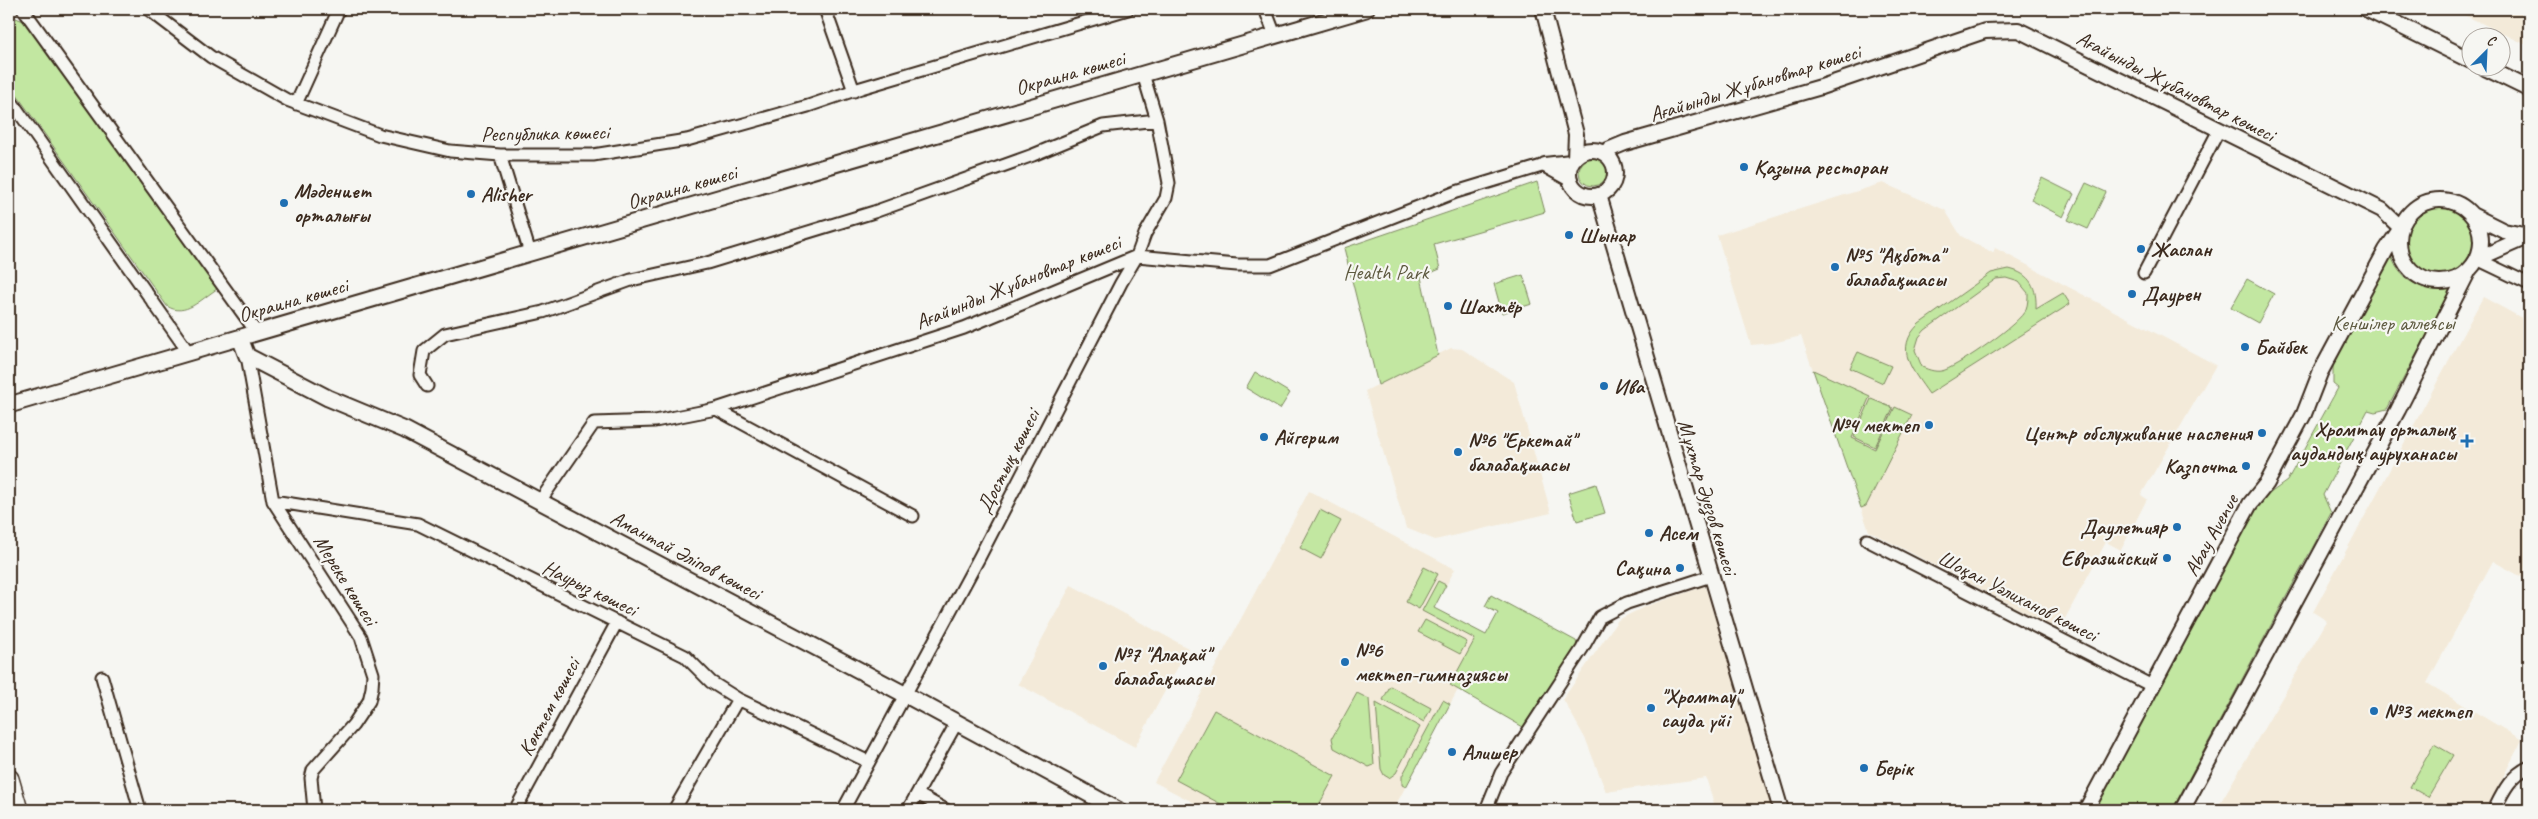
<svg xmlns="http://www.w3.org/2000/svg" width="2538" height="819" viewBox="0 0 2538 819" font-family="Caveat,sans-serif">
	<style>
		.built { fill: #f3ead9 }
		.green { fill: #c2e7a1; stroke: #7e8860; fill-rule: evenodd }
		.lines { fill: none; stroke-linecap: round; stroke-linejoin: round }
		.minor-casing { stroke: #3b2a1e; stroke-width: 15 }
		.tertiary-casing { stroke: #3b2a1e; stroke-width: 18 }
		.secondary-casing { stroke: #3b2a1e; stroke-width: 19 }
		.trunk-casing { stroke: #3b2a1e; stroke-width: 22 }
		.minor { stroke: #f6f6f2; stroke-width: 11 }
		.tertiary { stroke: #f6f6f2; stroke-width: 14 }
		.secondary { stroke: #f6f6f2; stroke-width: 15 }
		.trunk { stroke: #f6f6f2; stroke-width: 19 }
		.poi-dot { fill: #1f6fb2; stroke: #f6f6f2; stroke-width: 2 }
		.labels { text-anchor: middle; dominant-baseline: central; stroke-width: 4.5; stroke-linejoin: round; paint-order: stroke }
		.street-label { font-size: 21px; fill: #3b2a1e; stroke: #f6f6f2 }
		.poi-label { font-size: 21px; font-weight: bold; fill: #3b2a1e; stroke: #f6f6f2; text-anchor: start }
		.park-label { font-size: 21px; fill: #5d593f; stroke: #f6f6f2 }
	</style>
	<rect width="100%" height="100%" fill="#f6f6f2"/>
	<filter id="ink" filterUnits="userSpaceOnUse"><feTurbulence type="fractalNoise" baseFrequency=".02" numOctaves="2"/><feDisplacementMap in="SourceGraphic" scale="10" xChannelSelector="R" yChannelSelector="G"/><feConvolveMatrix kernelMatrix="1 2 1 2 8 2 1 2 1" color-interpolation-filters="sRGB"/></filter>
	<g filter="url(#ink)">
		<path class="built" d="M2452,9H2529V46Z
			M1883,183L1945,210L1961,236L1993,253L1995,248L2216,365L2141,495L2147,499L2121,550L2106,542L2059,630L1869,531L1801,336L1773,343L1751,345L1717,235Z
			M2483,297L2529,322V581L2493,561L2427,683L2522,740L2486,810H2216L2327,621L2313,612Z
			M1451,348L1462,349L1514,382L1551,513L1435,540L1406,528L1365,391Z
			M1309,491L1455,569L1434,608L1487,636L1393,810H1208L1154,782Z
			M1071,585L1188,648L1135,747L1018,684Z
			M1705,586L1774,810H1716L1706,778L1606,792L1586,740L1563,699L1618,620L1644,607Z"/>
		<path class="green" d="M16,18L31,24L219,288L217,289C201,299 185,318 167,306L9,84V19Z
			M1579 172a14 14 0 1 1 28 0a14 14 0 1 1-28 0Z
			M2042,178L2074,194L2063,217L2031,200Z
			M1537,182L1545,212L1434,244L1440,269L1421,277L1438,355L1378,385L1344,248Z
			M2086,183L2106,192L2088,229L2068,220Z
			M2406 240a34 34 0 1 1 68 0a34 34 0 1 1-68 0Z
			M2390,252C2398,282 2424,293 2452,288L2387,409L2375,412L2368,410L2323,495L2331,513L2172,810H2094L2259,501L2287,481L2338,388L2333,384V359Z
			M2009,269C2031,274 2037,288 2036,309L2063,293L2070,304L1929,394C1913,371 1893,349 1919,324L1991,273ZM2006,278L2019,282L2028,293C2028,298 2028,304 2026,309C2020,324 1961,364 1945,370C1937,373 1929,370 1922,367L1915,350L1919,337L1925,330L1996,279Z
			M1523,275L1532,304L1502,313L1494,284Z
			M2247,279L2274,294L2258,323L2231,308Z
			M1858,352L1891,366L1883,383L1850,368Z
			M1813,370L1870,396L1852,438L1875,449L1895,407L1912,415L1866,506L1861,508Z
			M1255,372L1290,393L1280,409L1246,388Z
			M1871,399L1893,408L1875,447L1854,437Z
			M1596,484L1605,513L1577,521L1568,493Z
			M1320,510L1341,521L1321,559L1300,548Z
			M1424,567L1438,574L1419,609L1406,602Z
			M1438,581L1446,585L1434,608L1486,635L1498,613L1485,606L1491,595L1576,641L1577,645L1523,727L1450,685L1475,639L1422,611Z
			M1425,620L1467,642L1460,654L1418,632Z
			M1390,686L1431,708L1424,722L1383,700Z
			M1357,693L1369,699L1374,765L1369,767L1334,748L1332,738Z
			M1443,700L1450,704L1406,787L1402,785V776Z
			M1376,703L1420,727L1396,773L1389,778L1384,775L1381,769Z
			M1214,710L1335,776L1316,810H1232L1176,780Z
			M2434,744L2453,755L2428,797L2410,787Z"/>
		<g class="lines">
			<defs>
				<path id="minor" d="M23,9L257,333
					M148,9L211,57L287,100L380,135L450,151L500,155H593L687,140L808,106L861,88L1128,9
					M825,9L854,91
					M1265,9L1275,35
					M9,98L189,353
					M296,104L339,9
					M500,155L530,253
					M2477,259L2529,284
					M2144,273L2219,130
					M247,356L273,501L361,637L373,674L372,688L369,701L353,725L313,770L311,778L314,810
					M427,386L420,375L424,351L445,334L543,312L631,280L707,263L874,212L1033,155L1103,126L1157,120L1143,74
					M716,409L913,516
					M273,501L418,524L685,656L711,682L738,699L869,762
					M540,501L594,423L655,421L716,409L964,328L1137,256L1237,265H1270L1456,192L1545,165
					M1867,540L2152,686
					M102,677L140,810
					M917,794L946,810
					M515,810L617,622
					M674,810L738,699
					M843,810L980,556L1121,283L1137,256L1145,234L1166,198L1169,183L1157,120
					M908,810L957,722
					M1486,810L1501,773L1582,649L1600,617L1627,603L1711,576
					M2494,810C2503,792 2510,776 2529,767"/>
				<path id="tertiary" d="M1543,9L1576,134L1575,158
					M1569 173a23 23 0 1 1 46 0a23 23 0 1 1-46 0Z
					M1605,154L1608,150L1625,143L1821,87L1985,31L2018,30L2382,210L2401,228L2386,250L2320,373L2304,414L2267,483L2250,504L2237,528L2086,810
					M1570,179L1545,165L1571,162
					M1599,195L1781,810
					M2399 241a41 41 0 1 1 82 0a41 41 0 1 1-82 0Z
					M2472,215L2504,231L2529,236
					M2477,259L2529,236
					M2182,810L2398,410L2469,270"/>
				<path id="secondary" d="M2367,9L2470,60
					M2486,68L2529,89
					M240,338L247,356L328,398L405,430L906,695L1118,810
					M9,405L1366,9"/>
				<path id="trunk" d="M9,779L18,810"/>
			</defs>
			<use href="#minor" class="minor-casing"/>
			<use href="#tertiary" class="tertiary-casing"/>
			<use href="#secondary" class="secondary-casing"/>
			<use href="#trunk" class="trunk-casing"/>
			<use href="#minor" class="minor"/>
			<use href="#tertiary" class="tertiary"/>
			<use href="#secondary" class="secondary"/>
			<use href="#trunk" class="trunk"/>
		</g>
	</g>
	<g class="poi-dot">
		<circle cx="1744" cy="167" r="5"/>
		<circle cx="471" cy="194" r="5"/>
		<circle cx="284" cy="203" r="5"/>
		<circle cx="1569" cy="235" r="5"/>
		<circle cx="2141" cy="249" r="5"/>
		<circle cx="1835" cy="267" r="5"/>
		<circle cx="2132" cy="294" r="5"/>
		<circle cx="1448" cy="306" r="5"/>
		<circle cx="2245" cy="347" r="5"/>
		<circle cx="1604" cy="386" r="5"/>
		<circle cx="1929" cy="425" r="5"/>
		<circle cx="2262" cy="433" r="5"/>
		<circle cx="1264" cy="437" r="5"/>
		<path d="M2464.5 433.5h5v5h5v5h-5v5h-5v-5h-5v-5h5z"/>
		<circle cx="1458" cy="452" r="5"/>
		<circle cx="2246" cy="466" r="5"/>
		<circle cx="2177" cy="527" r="5"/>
		<circle cx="1649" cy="533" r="5"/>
		<circle cx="2167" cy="558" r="5"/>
		<circle cx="1680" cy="568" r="5"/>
		<circle cx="1345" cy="662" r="5"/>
		<circle cx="1103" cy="666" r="5"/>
		<circle cx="1651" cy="708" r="5"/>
		<circle cx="2374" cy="711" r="5"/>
		<circle cx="1452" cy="752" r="5"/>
		<circle cx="1864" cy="768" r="5"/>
	</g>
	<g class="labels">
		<g class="street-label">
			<text transform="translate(1070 73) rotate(-16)">Окраина көшесі</text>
			<text transform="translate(1755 83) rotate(-17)">Ағайынды Жұбановтар көшесі</text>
			<text transform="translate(2176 86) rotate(27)">Ағайынды Жұбановтар көшесі</text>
			<text transform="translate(545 133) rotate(-1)">Республика көшесі</text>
			<text transform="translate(682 187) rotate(-16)">Окраина көшесі</text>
			<text transform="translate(1018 282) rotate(-22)">Ағайынды Жұбановтар көшесі</text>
			<text transform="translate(293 300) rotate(-16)">Окраина көшесі</text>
			<text transform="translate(1008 461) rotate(-63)">Достық көшесі</text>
			<text transform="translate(1708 497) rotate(73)">Мұхтар Әуезов көшесі</text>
			<text transform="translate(2211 535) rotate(-61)">Abay Avenue</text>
			<text transform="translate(686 555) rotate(28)">Амантай Әліпов көшесі</text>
			<text transform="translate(346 580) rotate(58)">Мереке көшесі</text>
			<text transform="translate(590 588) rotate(26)">Наурыз көшесі</text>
			<text transform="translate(2018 596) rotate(27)">Шоқан Уәлиханов көшесі</text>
			<text transform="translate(549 707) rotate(-62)">Көктем көшесі</text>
		</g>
		<g class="poi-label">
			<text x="1754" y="167">Қазына ресторан</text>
			<text x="294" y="191">Мәдениет<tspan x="294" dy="24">орталығы</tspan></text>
			<text x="481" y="194">Alisher</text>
			<text x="1579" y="235">Шынар</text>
			<text x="2151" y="249">Жаслан</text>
			<text x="1845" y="255">№5 "Ақбота"<tspan x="1845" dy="24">балабақшасы</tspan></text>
			<text x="2142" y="294">Даурен</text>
			<text x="1458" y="306">Шахтёр</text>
			<text x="2255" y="347">Байбек</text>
			<text x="1614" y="386">Ива</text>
			<text x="1919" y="425" text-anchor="end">№4 мектеп</text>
			<text x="2456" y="429" text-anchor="end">Хромтау орталық<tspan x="2456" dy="24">аудандық ауруханасы</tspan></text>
			<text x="2252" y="433" text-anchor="end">Центр обслуживание насления</text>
			<text x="1274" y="437">Айгерим</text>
			<text x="1468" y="440">№6 "Еркетай"<tspan x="1468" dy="24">балабақшасы</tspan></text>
			<text x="2236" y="466" text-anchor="end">Казпочта</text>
			<text x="2167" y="527" text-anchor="end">Даулетияр</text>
			<text x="1659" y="533">Асем</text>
			<text x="2157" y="558" text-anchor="end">Евразийский</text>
			<text x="1670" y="568" text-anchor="end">Сақина</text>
			<text x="1355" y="650">№6<tspan x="1355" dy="24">мектеп-гимназиясы</tspan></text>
			<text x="1113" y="654">№7 "Алақай"<tspan x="1113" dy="24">балабақшасы</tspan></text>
			<text x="1661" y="696">"Хромтау"<tspan x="1661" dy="24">сауда үйі</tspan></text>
			<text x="2384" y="711">№3 мектеп</text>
			<text x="1462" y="752">Алишер</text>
			<text x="1874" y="768">Берік</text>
		</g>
		<g class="park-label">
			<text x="1386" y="272">Health Park</text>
			<text x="2393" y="323">Кеншілер аллеясы</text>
		</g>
	</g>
	<rect width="2538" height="819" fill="none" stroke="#f6f6f2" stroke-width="30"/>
	<rect x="15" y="15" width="2508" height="789" fill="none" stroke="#3b2a1e" stroke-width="2" filter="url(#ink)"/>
	<g transform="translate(2486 52) rotate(24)"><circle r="24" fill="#f6f6f2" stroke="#aba49d"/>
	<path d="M0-4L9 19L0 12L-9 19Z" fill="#1f6fb2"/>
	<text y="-8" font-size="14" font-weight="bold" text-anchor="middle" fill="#3b2a1e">С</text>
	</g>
</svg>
